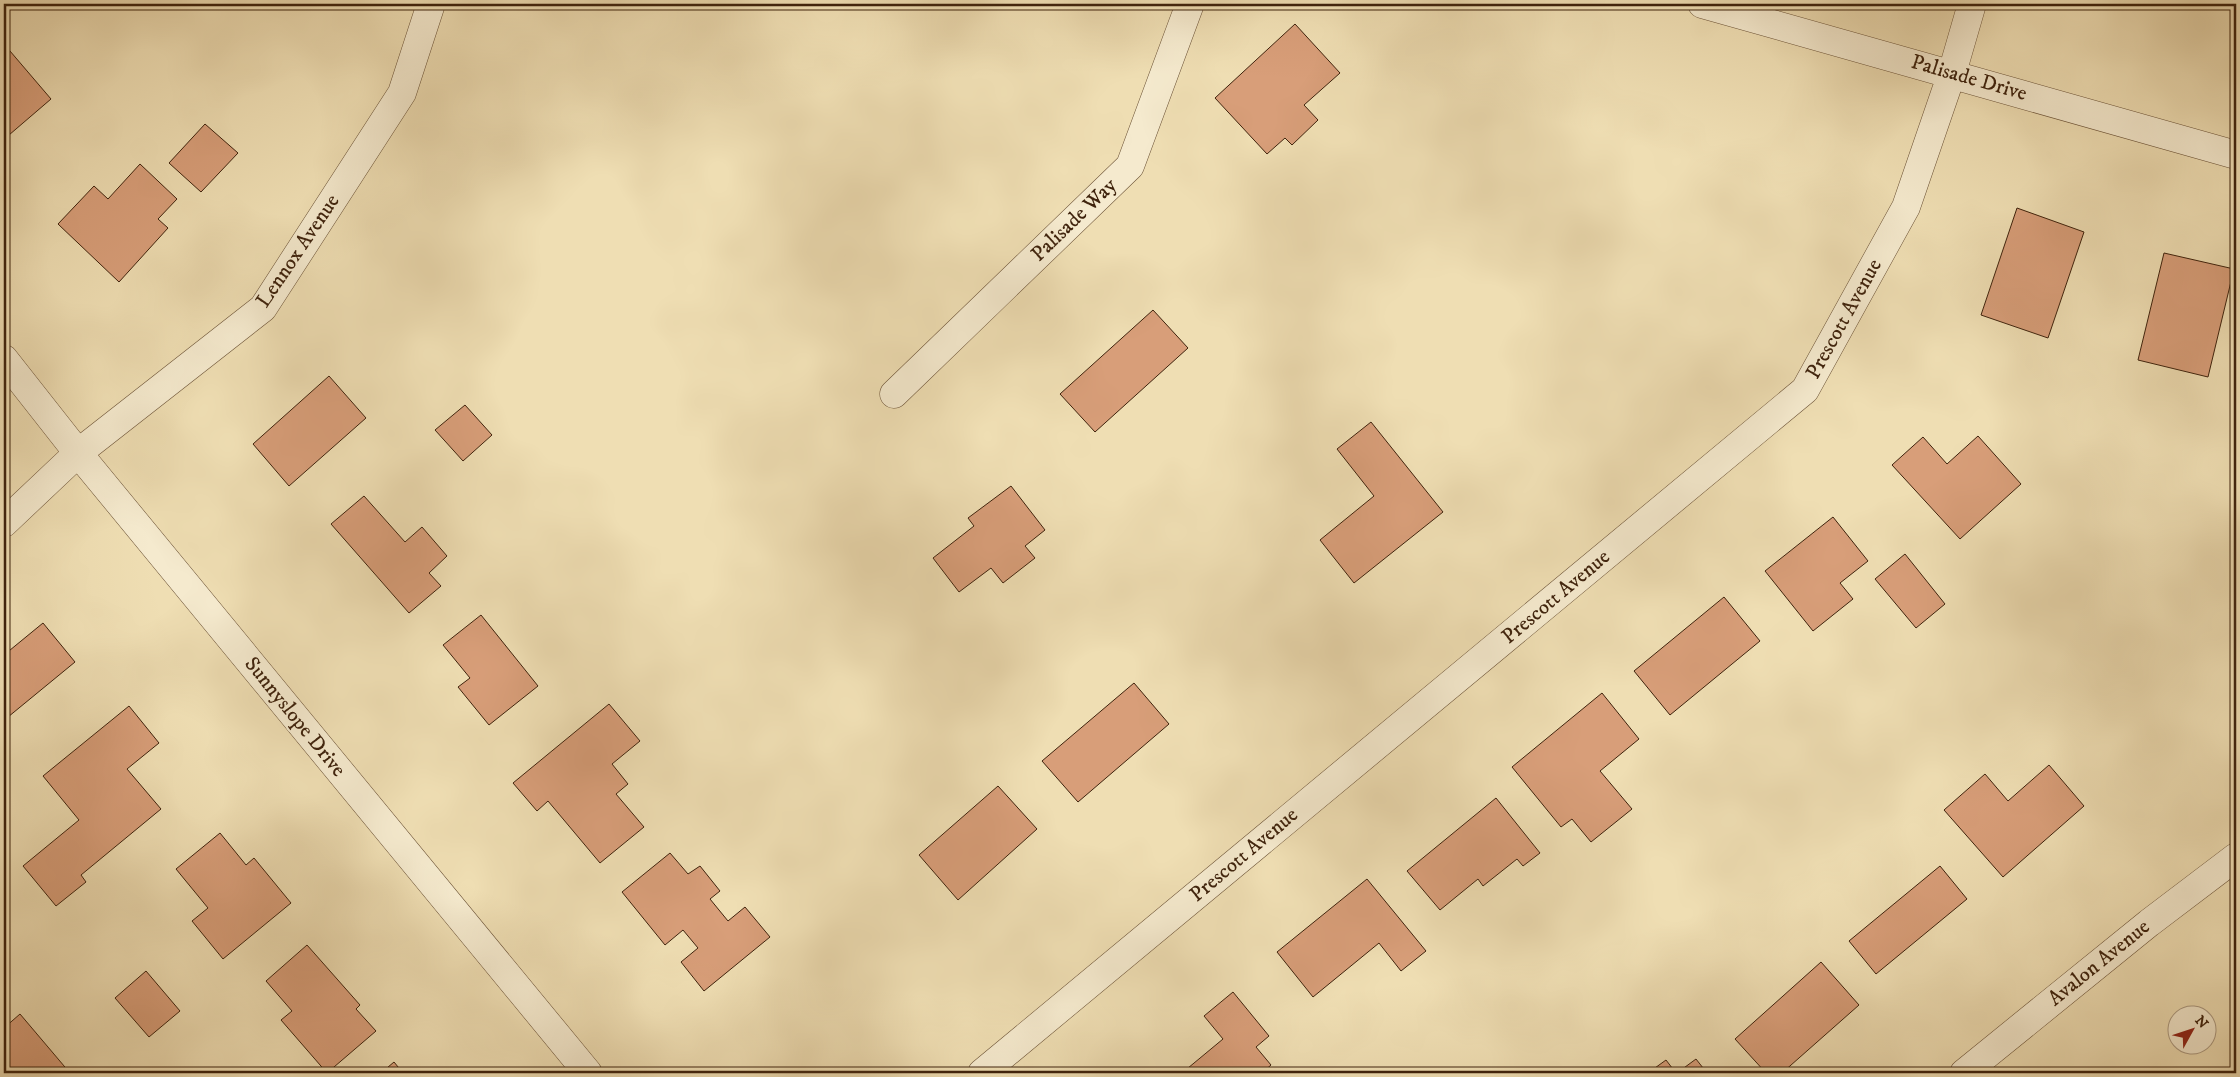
<svg xmlns="http://www.w3.org/2000/svg" width="2240" height="1077" viewBox="0 0 2240 1077" font-family="'IM FELL DW Pica',serif">
	<style>
		.building { fill: #d89e79; stroke: #3f230d }
		.lines { fill: none; stroke-linecap: round; stroke-linejoin: round }
		.minor-casing { stroke: #6b5236; stroke-width: 29 }
		.minor { stroke: #f5eace; stroke-width: 28 }
		.labels { text-anchor: middle; dominant-baseline: central; stroke-width: 4; stroke-linejoin: round; paint-order: stroke }
		.street-label { font-size: 21px; fill: #3f230d; stroke: #f5eace }
	</style>
	<rect width="100%" height="100%" fill="#efdeb3"/>
	<filter id="stains"><feTurbulence type="fractalNoise" baseFrequency=".004" numOctaves="4"/><feColorMatrix values="0 0 0 0 .2 0 0 0 0 .09 0 0 0 0 .02 0 0 0 .5 -.17"/></filter>
	<radialGradient id="worn" r=".72"><stop offset=".6" stop-color="#630" stop-opacity="0"/><stop offset="1" stop-color="#630" stop-opacity=".3"/></radialGradient>
	<path class="building" d="M1295,24L1340,73L1304,105L1318,120L1292,145L1285,138L1267,154L1215,98Z
		M4,44L51,99L9,135L4,129Z
		M205,124L238,153L201,192L169,163Z
		M140,164L177,199L158,219L168,228L119,282L58,224L94,186L108,199Z
		M2017,208L2084,232L2048,338L1981,315Z
		M2164,253L2234,269L2208,377L2138,360Z
		M1153,310L1188,348L1095,432L1060,394Z
		M329,376L366,418L289,486L253,444Z
		M465,405L492,435L463,461L435,430Z
		M1371,422L1443,512L1354,583L1320,540L1374,496L1337,449Z
		M1978,436L2021,484L1960,539L1892,465L1923,437L1947,464Z
		M1011,486L1045,530L1025,546L1035,558L1003,583L991,568L959,592L933,558L974,526L968,518Z
		M364,496L405,542L422,527L447,556L429,573L441,586L409,613L331,524Z
		M1833,517L1868,561L1840,583L1853,599L1813,631L1765,571Z
		M1905,554L1945,604L1916,628L1875,579Z
		M1724,597L1760,641L1670,715L1634,671Z
		M481,615L538,686L489,725L458,687L470,678L443,645Z
		M43,623L75,662L8,717L5,713L4,714V655Z
		M1134,683L1169,724L1078,802L1042,761Z
		M1602,693L1639,739L1600,771L1632,809L1591,842L1572,819L1561,827L1512,767Z
		M609,704L640,741L612,764L628,784L616,794L644,827L600,863L548,801L537,811L513,783Z
		M129,706L159,743L127,769L161,809L81,875L86,882L56,906L23,866L79,820L43,776Z
		M2049,765L2084,806L2003,877L1944,810L1985,774L2008,801Z
		M998,786L1037,829L958,900L919,855Z
		M1496,798L1540,853L1523,866L1517,859L1483,886L1478,879L1440,910L1407,871Z
		M220,833L246,865L254,858L291,903L223,959L192,921L208,908L176,869Z
		M670,853L688,874L700,866L720,891L710,899L728,921L745,907L770,937L704,991L681,962L698,948L683,930L665,945L622,892Z
		M1940,866L1967,899L1876,974L1849,941Z
		M1367,879L1426,951L1401,971L1379,943L1313,997L1277,952Z
		M307,945L360,1005L356,1009L376,1031L327,1073L281,1020L292,1011L266,981Z
		M1821,962L1859,1005L1782,1073H1766L1735,1039Z
		M146,971L180,1011L149,1037L115,998Z
		M1233,992L1269,1036L1256,1047L1271,1065L1262,1073H1182L1223,1039L1204,1016Z
		M20,1014L70,1073H4V1028Z
		M1696,1059L1707,1073H1677Z
		M1666,1060L1676,1073H1648Z
		M394,1062L403,1073H381Z"/>
	<g class="lines">
		<defs>
			<path id="minor" d="M1702,4L2236,155
				M4,359L78,453L588,1073
				M894,394L1130,166L1190,4
				M4,523L78,453L263,308L402,93L431,4
				M982,1073L1805,390L1906,207L1952,73L1972,4
				M1964,1073L2149,923L2236,857"/>
		</defs>
		<use href="#minor" class="minor-casing"/>
		<use href="#minor" class="minor"/>
	</g>
	<g class="labels">
		<g class="street-label">
			<text transform="translate(1969 78) rotate(16)">Palisade Drive</text>
			<text transform="translate(1074 220) rotate(-44)">Palisade Way</text>
			<text transform="translate(298 251) rotate(-56)">Lennox Avenue</text>
			<text transform="translate(1844 319) rotate(-61)">Prescott Avenue</text>
			<text transform="translate(1556 597) rotate(-40)">Prescott Avenue</text>
			<text transform="translate(295 717) rotate(51)">Sunnyslope Drive</text>
			<text transform="translate(1244 855) rotate(-40)">Prescott Avenue</text>
			<text transform="translate(2099 963) rotate(-39)">Avalon Avenue</text>
		</g>
	</g>
	<rect width="2240" height="1077" fill="none" stroke="#efdeb3" stroke-width="20"/>
	<rect x="5" y="5" width="2230" height="1067" fill="none" stroke="#3f230d" stroke-width="2.5"/>
	<rect x="10" y="10" width="2220" height="1057" fill="none" stroke="#3f230d"/>
	<g transform="translate(2192 1030) rotate(50)"><circle r="24" fill="#f5eace" stroke="#ac9a81"/>
	<path d="M0-4L9 19L0 12L-9 19Z" fill="#8f2418"/>
	<text y="-8" font-size="14" font-weight="bold" text-anchor="middle" fill="#3f230d">N</text>
	</g>
	<rect width="100%" height="100%" filter="url(#stains)"/>
	<rect width="100%" height="100%" fill="url(#worn)"/>
</svg>
